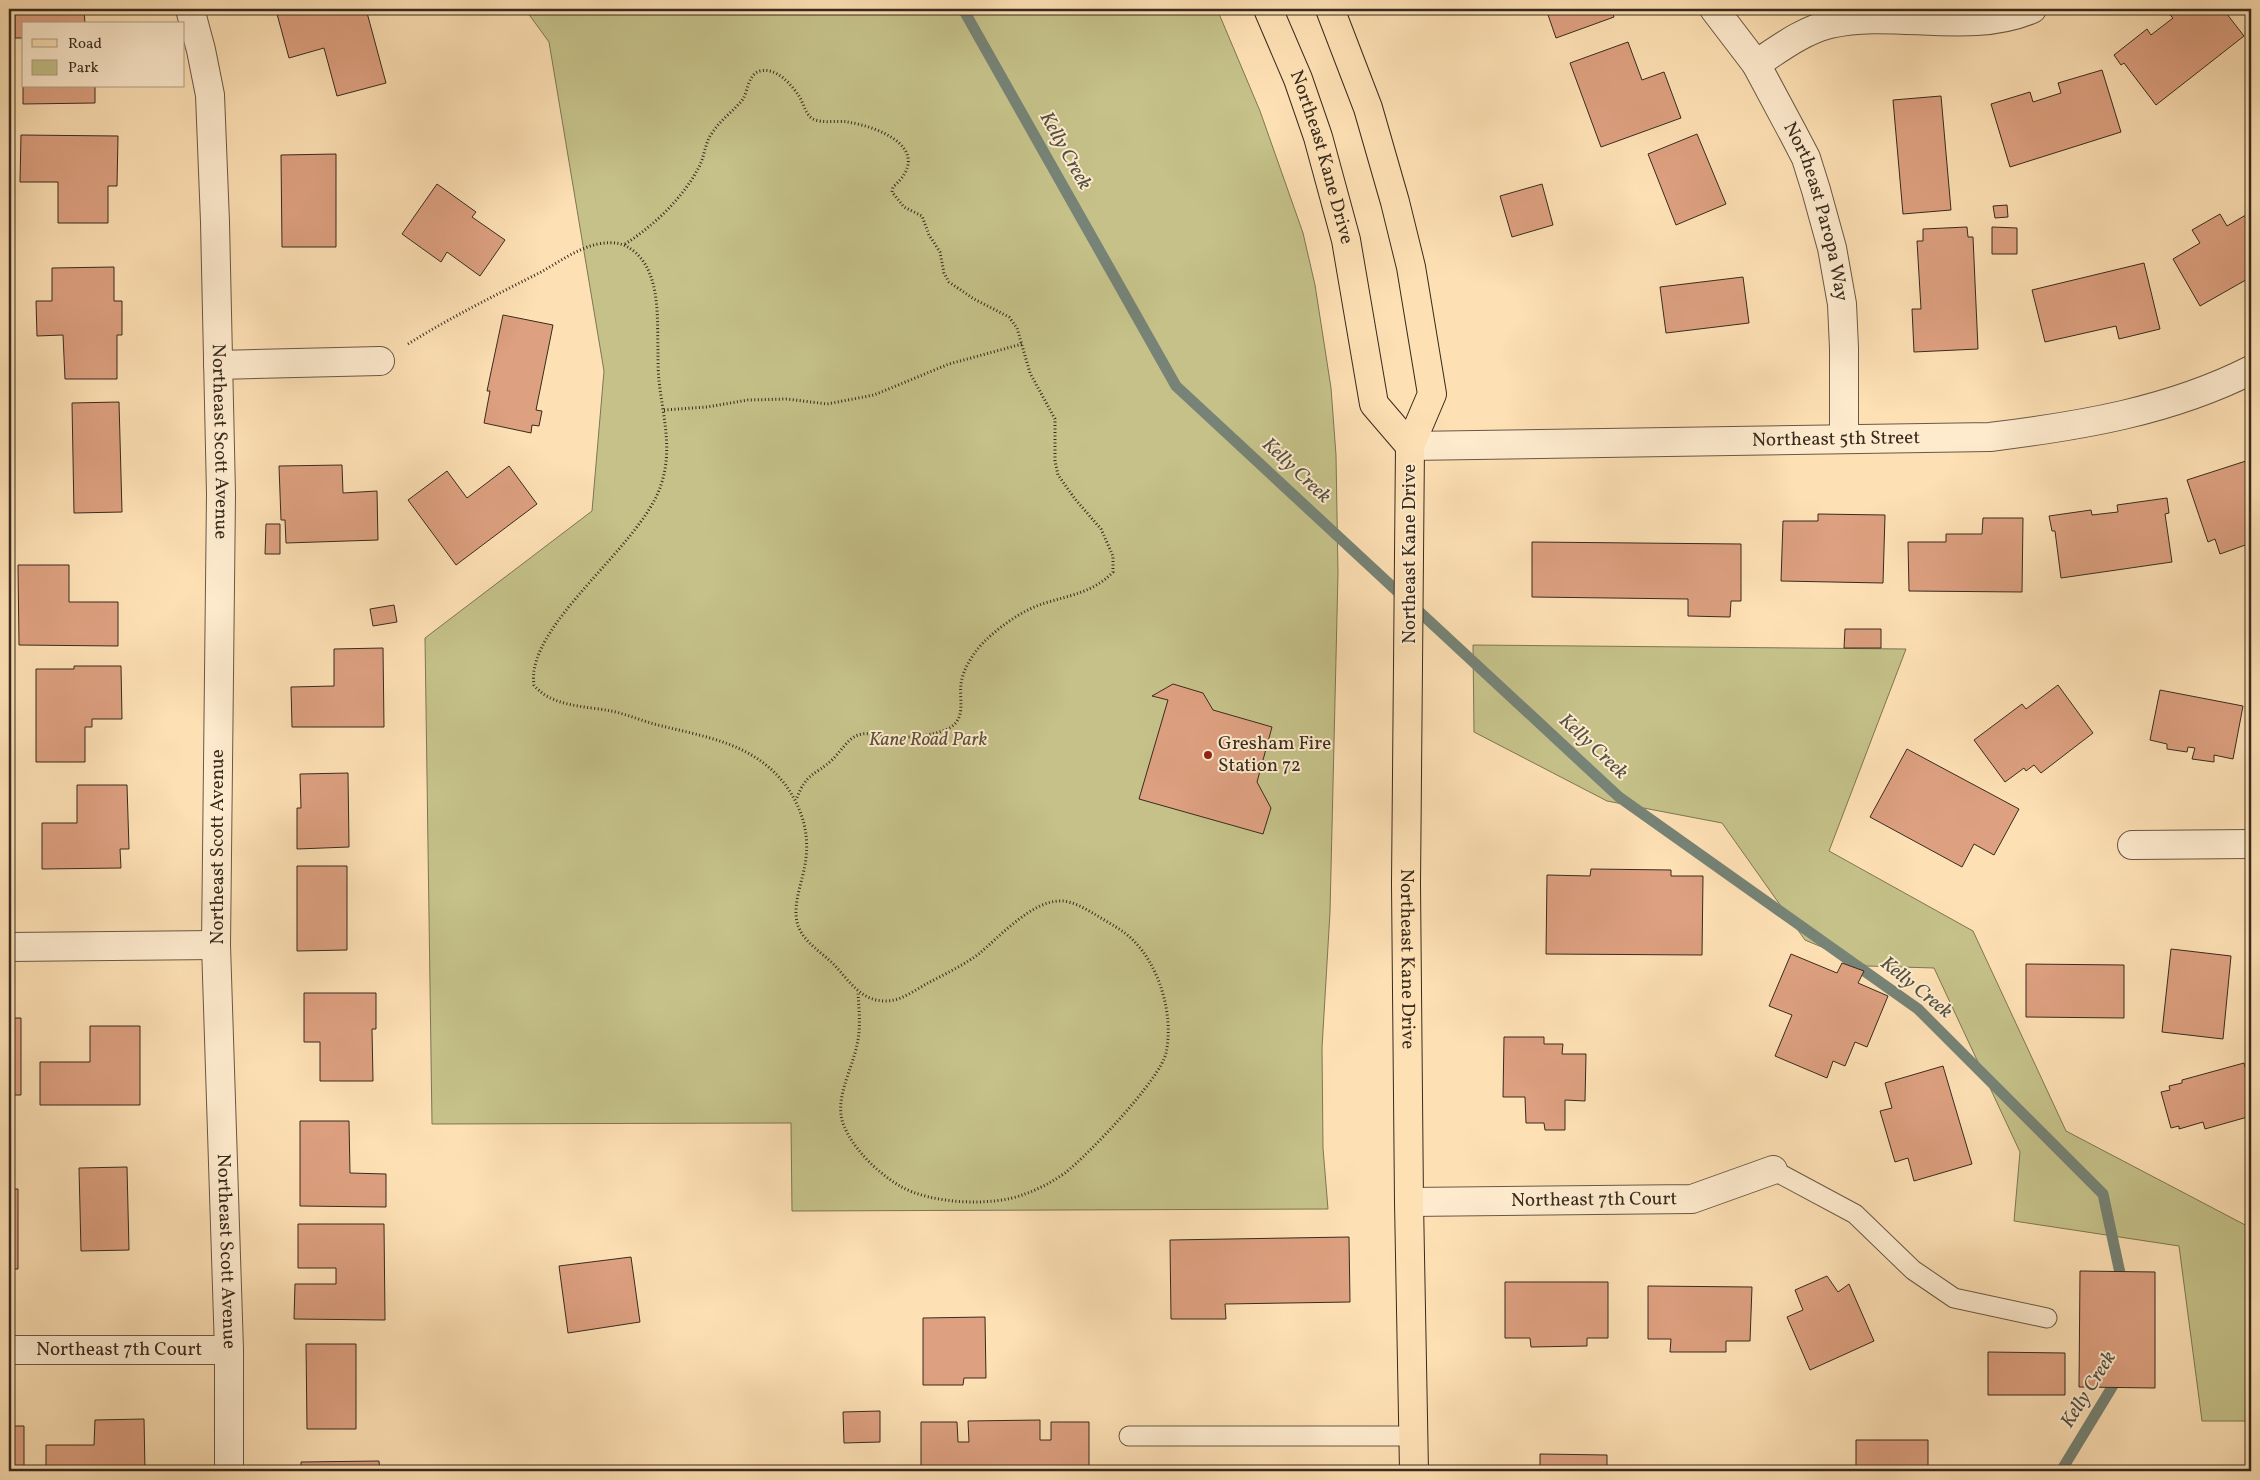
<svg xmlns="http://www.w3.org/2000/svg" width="2260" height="1480" viewBox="0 0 2260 1480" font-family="Vollkorn,serif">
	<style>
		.green { fill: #c5c189; stroke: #7e7654 }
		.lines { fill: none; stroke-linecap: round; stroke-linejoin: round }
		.stream { stroke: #768376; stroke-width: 11 }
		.building { fill: #dda080; stroke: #382b1e }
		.service-casing { stroke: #695844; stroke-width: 21 }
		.minor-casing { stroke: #695844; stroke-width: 30 }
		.primary-casing { stroke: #382b1e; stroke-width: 30 }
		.path { stroke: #382b1e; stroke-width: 3; stroke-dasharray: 1 2.5; stroke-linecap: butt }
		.service { stroke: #feebce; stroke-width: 19 }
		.minor { stroke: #feebce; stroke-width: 28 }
		.primary { stroke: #fde0b4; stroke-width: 28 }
		.poi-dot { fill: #8f2418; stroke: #feebce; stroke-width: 2 }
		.labels { text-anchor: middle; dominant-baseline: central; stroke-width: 4; stroke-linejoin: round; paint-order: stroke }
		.street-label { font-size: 19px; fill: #382b1e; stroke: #feebce }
		.park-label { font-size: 19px; font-style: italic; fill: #5b5039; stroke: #feebce }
		.poi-label { font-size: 19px; fill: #382b1e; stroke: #feebce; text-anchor: start }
		.water-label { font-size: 20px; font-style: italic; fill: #525042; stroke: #feebce }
	</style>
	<rect width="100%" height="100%" fill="#fde0b4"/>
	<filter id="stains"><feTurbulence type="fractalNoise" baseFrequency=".004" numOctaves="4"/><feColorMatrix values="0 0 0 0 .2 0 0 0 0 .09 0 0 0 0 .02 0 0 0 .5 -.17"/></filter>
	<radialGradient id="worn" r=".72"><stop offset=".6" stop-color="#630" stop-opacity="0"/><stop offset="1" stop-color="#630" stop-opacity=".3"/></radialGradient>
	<path class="green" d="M525,9H1217L1260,111L1303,233L1315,285L1331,388L1336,455L1338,573L1330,912L1322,1048L1323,1148L1328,1209L792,1211L791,1123L432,1124L425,638L592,511L604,371L549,42Z
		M1473,645L1906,649L1829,851L1973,931L2066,1131L2251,1228V1421H2202L2179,1246L2014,1221L2020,1152L1934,968L1867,966L1805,940L1722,823L1607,801L1474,732Z"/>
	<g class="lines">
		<path class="stream" d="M963,9L1176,386L1619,797L1918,1009L2103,1194L2123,1287
			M2061,1471L2120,1374"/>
	</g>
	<path class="building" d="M15,9H84L85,24H24V86H95V103L23,104V38H15Z
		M296,9L322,10L366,9L386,83L337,96L324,48L289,58L277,14Z
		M1546,9H1611L1614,17L1556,38Z
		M2176,9H2223L2244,36L2156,105L2124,63L2121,65L2114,55L2147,29L2151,35L2173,18L2169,14Z
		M1628,42L1642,80L1664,72L1681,118L1601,147L1570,63Z
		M2102,70L2121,132L2010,167L1991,104L2030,92L2033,102L2061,93L2058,83Z
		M1941,96L1951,210L1903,214L1893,100Z
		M1697,134L1726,204L1676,225L1648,154Z
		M21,135L118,136L117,186H108V223H58V182H20Z
		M336,154V247H282L281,155Z
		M437,184L476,212L472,217L505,240L480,276L447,252L441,262L402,234Z
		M1542,184L1553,225L1512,237L1500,196Z
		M2007,205L2008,217L1995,218L1993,206Z
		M2251,212V277L2200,306L2173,259L2200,243L2192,230L2220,214L2227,226Z
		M1967,227L1968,237H1973L1978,349L1914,352L1912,309H1921L1917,241H1923V229Z
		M1992,227L2017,228V254H1992Z
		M2144,263L2160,329L2119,339L2116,326L2045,342L2032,290Z
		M114,267V301H122V335H117V379H65L63,335L37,336L36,301H52V268Z
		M1743,277L1749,323L1666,333L1660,287Z
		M503,315L553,325L536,410L542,411L539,426L532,425L531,433L484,423L490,391H487Z
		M119,402L122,512L74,513L72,403Z
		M2249,460L2251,463V543L2220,554L2215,539L2208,542L2187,480Z
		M342,465L343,493L377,491L378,540L286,543L285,520H281L279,466Z
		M509,466L537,504L456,565L408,500L447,471L467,498Z
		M2167,498L2169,513L2165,514L2172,562L2061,578L2055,531H2052L2049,516L2091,510L2092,515L2118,512L2117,505Z
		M1818,514L1885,515L1883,583L1781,581L1783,521H1818Z
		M1983,518H2023L2022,592L1909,591L1908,542H1946V534H1982Z
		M266,524H280V554H265Z
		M1532,542L1741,544V601H1731L1730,617L1688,616V599L1532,597Z
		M18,565H69V602H118V646L19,645Z
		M394,605L397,622L373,626L370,609Z
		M1845,629H1881V648H1844Z
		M383,648L384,727H292L291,687L334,686V649Z
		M74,666H121L122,719H92V727H85V762H36V669H74Z
		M1173,684L1203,693L1213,710L1272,727L1257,782L1271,808L1263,834L1139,799L1168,700L1152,696Z
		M2058,685L2093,733L2041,773L2034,765L2026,771L2024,768L2005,782L1974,740L2022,704L2026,709Z
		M2160,690L2243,706L2233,759L2214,755V762L2192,759L2195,748L2188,747L2187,752L2167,749V744L2150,740Z
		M1907,749L2019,809L1994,855L1974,844L1962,867L1870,817Z
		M348,773L349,847L297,849V808H301L300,774Z
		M77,785H127L129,849H120L121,868L42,869V823H77Z
		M297,866H347V950L297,951Z
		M1591,869L1671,870V876H1703L1702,955L1546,954L1547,875L1590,876Z
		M2171,949L2231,956L2223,1039L2162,1032Z
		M1791,954L1837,973L1842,963L1864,971L1858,983L1888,996L1867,1047L1855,1042L1845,1066L1833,1061L1827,1078L1775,1056L1792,1015L1769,1006Z
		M2026,964L2124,965V1018L2026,1017Z
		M304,993H376V1029H372L373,1081H320V1042H304Z
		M9,1018H21V1095H9Z
		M90,1026H140V1105H40V1062H90Z
		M1504,1037H1544V1044H1563L1562,1054H1586L1585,1101L1565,1100V1130H1545L1544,1123H1526L1525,1097H1503Z
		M2244,1063L2251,1088V1116L2205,1129L2203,1122L2179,1129V1126L2171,1128L2161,1092L2170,1090L2169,1086L2182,1083V1080Z
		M1943,1066L1972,1164L1914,1181L1908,1158L1895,1162L1880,1111L1892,1108L1885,1083Z
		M300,1121H349L350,1173L386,1174V1207L300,1206Z
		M127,1167L129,1250L81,1251L79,1168Z
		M9,1189H18V1269H9Z
		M298,1224H384L385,1320L294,1319L295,1284H336V1268H298Z
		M1349,1237L1350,1302L1225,1304L1226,1319H1171L1170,1240Z
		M631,1257L640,1322L568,1333L559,1266Z
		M2080,1271L2155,1272V1388L2079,1387Z
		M1827,1276L1838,1292L1849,1284L1874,1341L1810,1370L1787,1317L1803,1310L1795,1290Z
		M1505,1282H1608V1338H1587V1346L1531,1347L1530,1338H1505Z
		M1648,1286L1752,1287L1750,1341H1726V1352H1670L1671,1339H1648Z
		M985,1317L986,1378H964L963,1385H923V1318Z
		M306,1344H356V1429H307Z
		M1988,1352L2065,1353V1395H1988Z
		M880,1411V1442L844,1443L843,1412Z
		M144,1419L145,1471H46V1445H94L95,1420Z
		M1040,1420V1440H1051V1422H1089V1471H921V1422H957L958,1442H969L968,1421Z
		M9,1426H24V1471H9Z
		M1856,1440H1928V1471H1856Z
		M1540,1454L1607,1455V1471H1540Z
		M379,1461L380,1471H301V1462Z"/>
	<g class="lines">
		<defs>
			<path id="service" d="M1773,1170L1855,1214L1913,1270L1954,1298L2047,1318
				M1129,1436H1414"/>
			<g id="minor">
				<path id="s1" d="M190,9L201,50L210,95L215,222L221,494L216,945L229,1350V1471"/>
				<path id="s2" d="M1714,9L1756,64L1793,133L1806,158L1816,190L1832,248L1842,304L1844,348V438"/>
				<path d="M1756,64C1779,49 1802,31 1830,24C1893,9 1969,36 2032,9"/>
				<path d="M218,365L380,361"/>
				<path id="s3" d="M1410,446L1990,437C2080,426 2170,411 2251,370"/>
				<path d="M2132,845L2251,844"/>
				<path d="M9,947L216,945"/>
				<path id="s4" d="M1409,1202L1692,1199L1773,1170"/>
				<path id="s5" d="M9,1350H229"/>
			</g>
			<g id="primary">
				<path id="s6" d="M1268,9L1298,79L1318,137L1346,240L1374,404L1410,446"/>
				<path id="s7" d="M1330,9L1368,108L1395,202L1411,267L1432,394L1410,446L1406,884L1409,1202L1414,1471"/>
			</g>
		</defs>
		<use href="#service" class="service-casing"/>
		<use href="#minor" class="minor-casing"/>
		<use href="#primary" class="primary-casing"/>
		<path class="path" d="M625,244C655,225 684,197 700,165C705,154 705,143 712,133C721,119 734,111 743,99C748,91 748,74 760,71C776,67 791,84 799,96C804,104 805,114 813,119C823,124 837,120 847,122C881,127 935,150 893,187L892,192L904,207L922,216L929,235L940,252L944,273L949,282L974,299L1009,317L1017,328L1030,373L1055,419V461L1058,475L1075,499L1101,529L1113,556V572C1094,592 1071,595 1045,603C1025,609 1003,624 987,639C975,650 963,668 961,684C959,699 966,717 951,727C936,736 909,738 891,737C880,736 865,730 854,737C846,742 840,752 833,759C814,777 807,771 796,800
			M408,344C451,317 496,295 541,272C559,262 578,248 598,244C614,241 625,243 636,253C661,276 657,321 658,351C658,360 658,371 659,381C663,417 673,449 661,485C641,547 525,625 534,685C551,707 586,706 611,711C626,714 640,720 654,724C704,737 754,742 787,787C802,809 809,832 806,858C804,881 788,910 801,932C809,946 827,956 838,969C852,985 863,1001 886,1001C901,1001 915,990 928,983C945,974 964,965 980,953C1000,936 1033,900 1061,901C1073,901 1086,909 1096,915C1109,923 1123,930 1133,940C1160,967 1174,1016 1166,1053C1160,1080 1088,1155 1065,1173C1052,1182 1039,1189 1025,1194C993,1207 930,1204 900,1186C878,1173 854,1150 844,1126C833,1101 852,1070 857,1045C861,1028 859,1010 858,993
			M664,410L707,407L748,400L787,399L827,404L874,395L949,364L1022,344"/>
		<use href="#service" class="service"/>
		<use href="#minor" class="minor"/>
		<use href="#primary" class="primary"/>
	</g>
	<circle class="poi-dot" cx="1208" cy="755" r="5"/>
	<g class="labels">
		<g class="street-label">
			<text stroke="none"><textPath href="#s6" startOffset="158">Northeast Kane Drive</textPath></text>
			<text stroke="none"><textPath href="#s2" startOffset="230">Northeast Paropa Way</textPath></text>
			<text stroke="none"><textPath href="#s3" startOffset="426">Northeast 5th Street</textPath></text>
			<text stroke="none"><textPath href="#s1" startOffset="435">Northeast Scott Avenue</textPath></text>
			<text transform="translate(1410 554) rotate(-90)">Northeast Kane Drive</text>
			<text transform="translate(218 847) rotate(-90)">Northeast Scott Avenue</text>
			<text stroke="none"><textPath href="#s7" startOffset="969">Northeast Kane Drive</textPath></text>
			<text stroke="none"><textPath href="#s4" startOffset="185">Northeast 7th Court</textPath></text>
			<text stroke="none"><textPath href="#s1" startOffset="1245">Northeast Scott Avenue</textPath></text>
			<text stroke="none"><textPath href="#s5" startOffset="110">Northeast 7th Court</textPath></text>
		</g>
		<g class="park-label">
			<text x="928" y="740">Kane Road Park</text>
		</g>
		<g class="poi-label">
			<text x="1218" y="744">Gresham Fire<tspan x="1218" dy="22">Station 72</tspan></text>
		</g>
		<g class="water-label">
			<text transform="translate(1065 151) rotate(61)">Kelly Creek</text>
			<text transform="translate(1296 471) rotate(43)">Kelly Creek</text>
			<text transform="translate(1593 747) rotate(43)">Kelly Creek</text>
			<text transform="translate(1916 988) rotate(39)">Kelly Creek</text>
			<text transform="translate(2089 1390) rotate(-58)">Kelly Creek</text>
		</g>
	</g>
	<rect width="2260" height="1480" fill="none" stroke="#fde0b4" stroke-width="30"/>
	<rect x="10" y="10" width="2240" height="1460" fill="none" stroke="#382b1e" stroke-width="2.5"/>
	<rect x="15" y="15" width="2230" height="1450" fill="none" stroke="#382b1e"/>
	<rect x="22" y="22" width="162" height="65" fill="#feebce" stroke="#af9e88"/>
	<rect x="32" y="39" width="25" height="8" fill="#fde0b4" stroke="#af9e88"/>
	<text x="68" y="48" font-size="15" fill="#382b1e">Road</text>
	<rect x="32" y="60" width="25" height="15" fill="#c5c189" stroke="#af9e88"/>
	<text x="68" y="72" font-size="15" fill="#382b1e">Park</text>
	<rect width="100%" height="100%" filter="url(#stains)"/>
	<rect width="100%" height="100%" fill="url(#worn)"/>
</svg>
